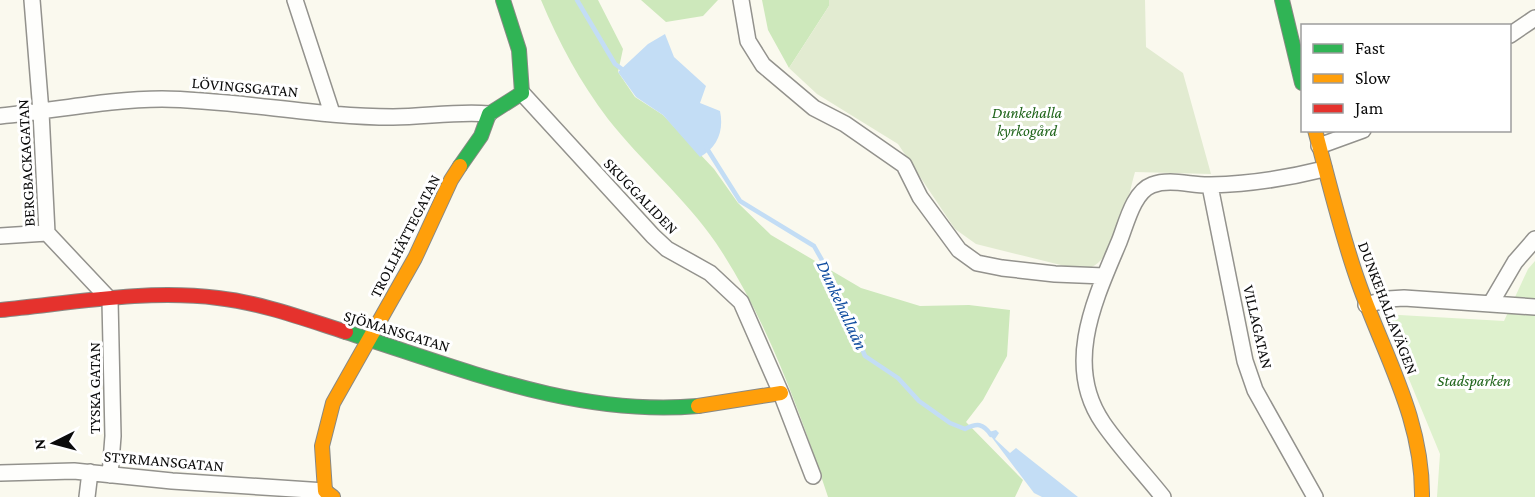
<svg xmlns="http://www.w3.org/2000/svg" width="1535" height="497" viewBox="0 0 1535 497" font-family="'Crimson Pro',serif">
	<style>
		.green { fill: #def1cd }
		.forest { fill: #cde8bb }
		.cemetery { fill: #e2ebd1 }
		.water { fill: #c3ddf5 }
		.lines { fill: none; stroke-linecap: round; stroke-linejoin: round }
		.stream { stroke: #c3ddf5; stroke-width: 4.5 }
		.street-casing { stroke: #93928d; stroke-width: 18 }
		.fast-casing { stroke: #898984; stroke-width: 16 }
		.slow-casing { stroke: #898984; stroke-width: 16 }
		.jam-casing { stroke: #898984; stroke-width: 16 }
		.street { stroke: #fefefc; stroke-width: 15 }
		.fast { stroke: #30b455; stroke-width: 14 }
		.slow { stroke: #ff9f0a; stroke-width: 14 }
		.jam { stroke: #e5322d; stroke-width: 14 }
		.labels { text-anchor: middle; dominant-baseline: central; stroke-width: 6; stroke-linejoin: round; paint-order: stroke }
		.street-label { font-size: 16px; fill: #0b0b0b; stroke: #fff }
		.park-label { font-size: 16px; font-style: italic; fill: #1f641a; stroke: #fff }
		.water-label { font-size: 18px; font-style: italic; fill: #114da0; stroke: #fff }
	</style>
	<rect width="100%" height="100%" fill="#faf9ee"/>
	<path class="green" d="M1535,261V497H1437L1440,454L1382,314L1504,321L1528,269Z"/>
	<path class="forest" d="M541,0H598L623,49L618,72L635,97L663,115L714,169L738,203L771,235L861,288L920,306L969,305L1010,310L1007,356L983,400L966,422L1023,480L1015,497H828C800,412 766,317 716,243C686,199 641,161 608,119C580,82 559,43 541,0Z
		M641,0H718L703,16L666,22Z
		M762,0H829V6L789,68L768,30Z"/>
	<path class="cemetery" d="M829,0H1145L1146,47L1183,73L1211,174L1135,172C1127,200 1116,268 1081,270L976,244L955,229L898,144L817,94L789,68L829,6Z"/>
	<path class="water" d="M665,34L674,57L706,86L700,103L720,111C724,130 718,147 700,157L663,115L636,97L618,72L648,44Z
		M996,430L999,433L995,439L1010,453L1016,448L1078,497H1042L1034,493L990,435L989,432Z"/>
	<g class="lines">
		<path class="stream" d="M577,0L615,64L626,72
			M706,147L740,201L814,246L831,276L865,356L898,378L919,401L950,423L965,429C977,423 983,423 991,435"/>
		<defs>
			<path id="street" d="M32,0L41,112L47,233L110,300L113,436L110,475
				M295,0L332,113
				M741,0L748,41L763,65L814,108L845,124L904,165L920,197L959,250L977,263L1002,268L1055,274L1104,276
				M1510,35L1535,18
				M522,93L653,236L667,249L710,273L741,302L781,393L813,476
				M0,116C55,111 107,99 162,99C240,100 316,117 393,117C425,117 457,111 489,114
				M1319,146L1363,130
				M1210,186L1245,361L1255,390L1315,497
				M0,236L47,233
				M1491,303L1515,262L1535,239
				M1366,305L1388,299L1404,298L1535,307
				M0,473L74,471L172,481L325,491
				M87,497L90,472
				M1163,497C1143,472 1121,449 1103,423C1063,365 1095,299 1119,242C1126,225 1133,192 1152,185C1171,178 1192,186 1211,185C1248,184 1288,178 1324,169"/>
			<path id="fast" d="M1282,0L1302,83
				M460,166L481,136L489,114L522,93L519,50L503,0
				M346,332C460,368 576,417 698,406"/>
			<path id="slow" d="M1315,130C1329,182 1341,234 1359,284C1384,355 1423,419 1422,497
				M698,406L781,393
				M333,497L325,491L322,446L333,403L415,258L451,180L460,166"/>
			<path id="jam" d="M0,310C72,303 146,289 218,298C262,303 305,319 346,332"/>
		</defs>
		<use href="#street" class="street-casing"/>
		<use href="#fast" class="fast-casing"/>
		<use href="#slow" class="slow-casing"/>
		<use href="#jam" class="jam-casing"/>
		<use href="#street" class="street"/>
		<use href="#fast" class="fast"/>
		<use href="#slow" class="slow"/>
		<use href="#jam" class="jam"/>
	</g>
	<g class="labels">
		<g class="street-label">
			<text transform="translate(245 87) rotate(5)">LÖVINGSGATAN</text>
			<text transform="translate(26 163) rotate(-93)">BERGBACKAGATAN</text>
			<text transform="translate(641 196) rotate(46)">SKUGGALIDEN</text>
			<text transform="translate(405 236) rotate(-63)">TROLLHÄTTEGATAN</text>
			<text transform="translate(1388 308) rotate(69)">DUNKEHALLAVÄGEN</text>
			<text transform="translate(1258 327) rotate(77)">VILLAGATAN</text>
			<text transform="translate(397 331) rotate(17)">SJÖMANSGATAN</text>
			<text transform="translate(94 388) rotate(-90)">TYSKA GATAN</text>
			<text transform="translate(164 461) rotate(5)">STYRMANSGATAN</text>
		</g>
		<g class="park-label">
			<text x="1027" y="112">Dunkehalla<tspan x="1027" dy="18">kyrkogård</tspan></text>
			<text x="1474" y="380">Stadsparken</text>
		</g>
		<g class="water-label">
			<text transform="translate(842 305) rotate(65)">Dunkehallaån</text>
		</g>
	</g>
	<rect x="1301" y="24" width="210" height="108" fill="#ffffff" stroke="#9d9d9d" stroke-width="1.5"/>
	<rect x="1313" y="44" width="30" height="9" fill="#30b455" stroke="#9d9d9d" stroke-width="1.5"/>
	<text x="1355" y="54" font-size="18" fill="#0b0b0b">Fast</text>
	<rect x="1313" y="74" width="30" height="9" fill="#ff9f0a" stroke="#9d9d9d" stroke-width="1.5"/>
	<text x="1355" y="84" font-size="18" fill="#0b0b0b">Slow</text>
	<rect x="1313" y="104" width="30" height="9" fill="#e5322d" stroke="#9d9d9d" stroke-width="1.5"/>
	<text x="1355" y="114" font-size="18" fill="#0b0b0b">Jam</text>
	<g transform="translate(54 443) rotate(264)" stroke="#ffffff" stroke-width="4.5" paint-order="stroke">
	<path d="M0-4.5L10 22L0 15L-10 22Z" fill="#0b0b0b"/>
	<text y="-9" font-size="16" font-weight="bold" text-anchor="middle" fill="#0b0b0b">N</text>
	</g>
</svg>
